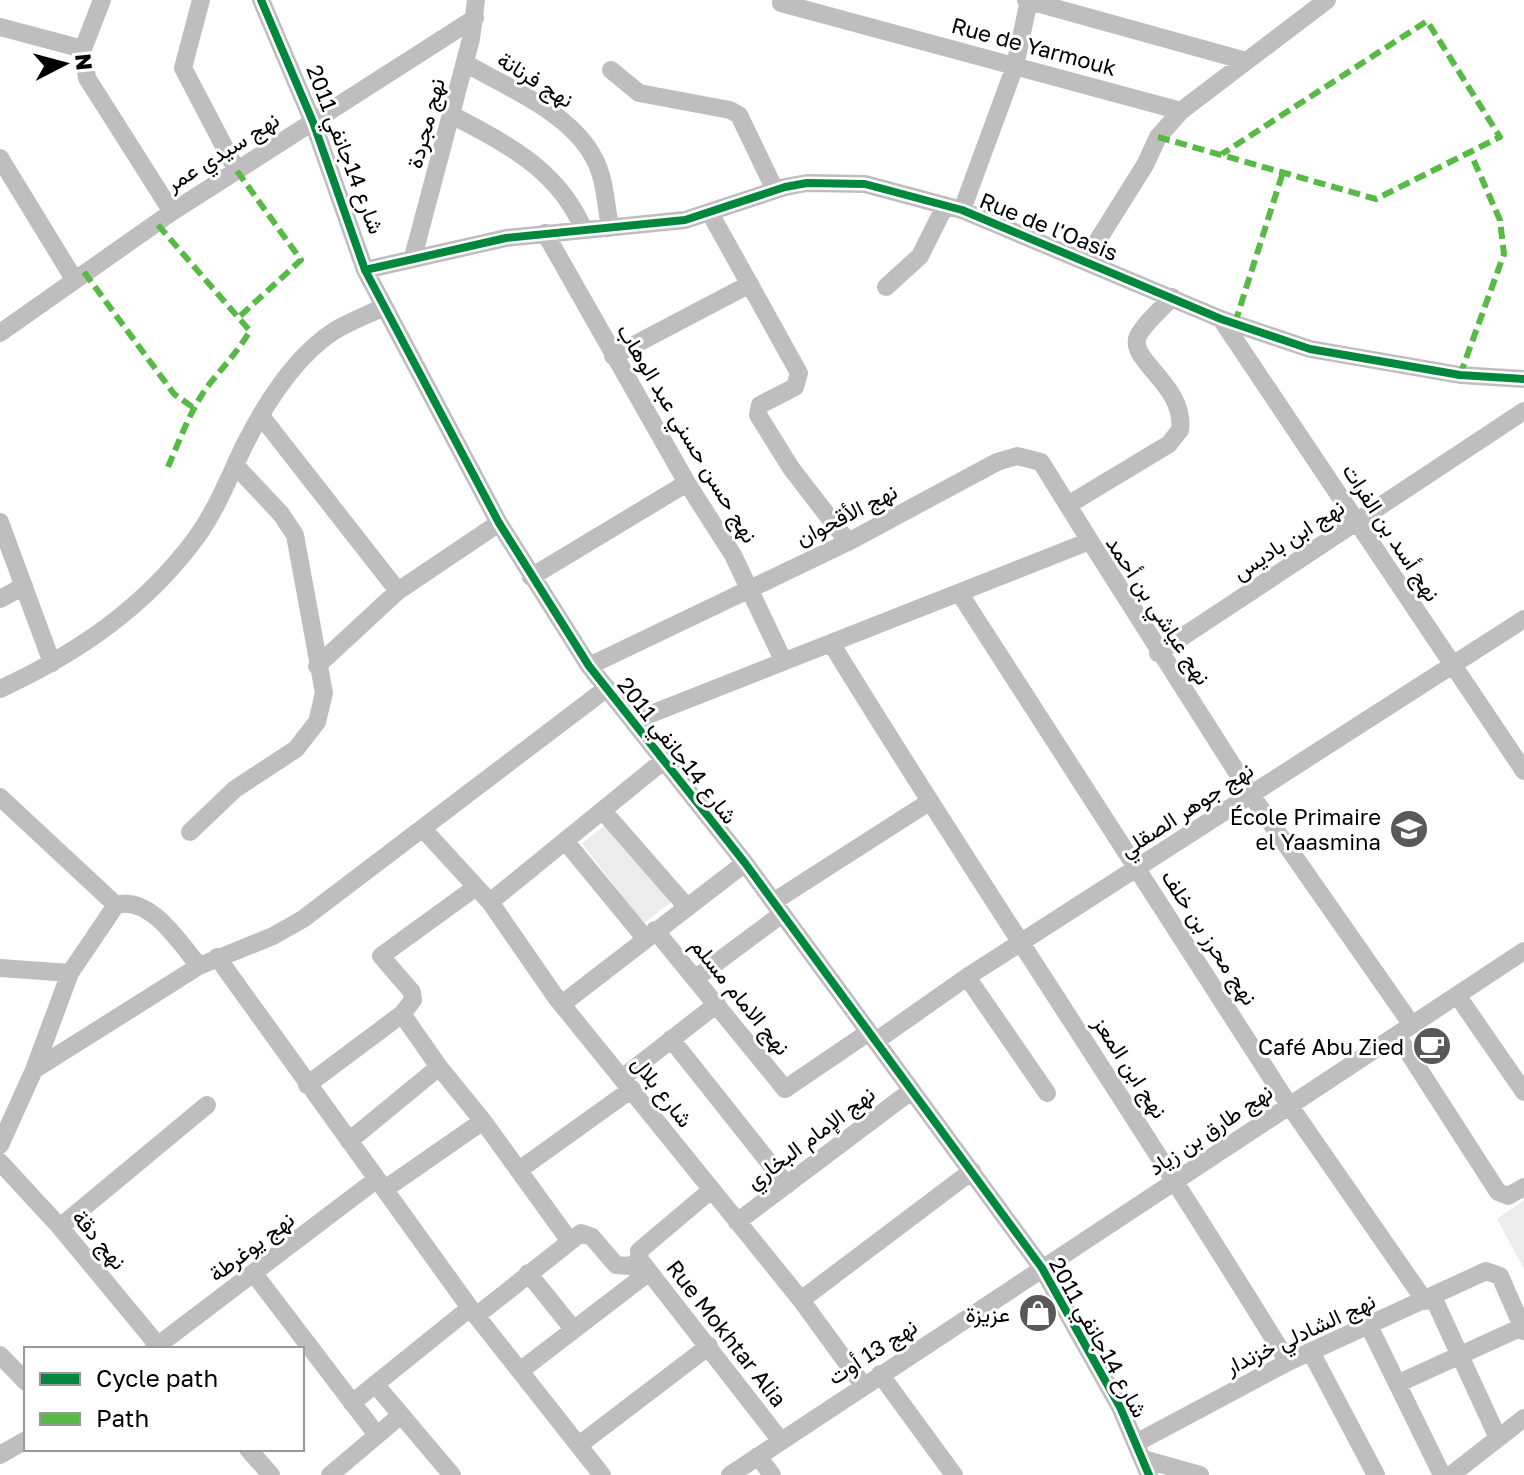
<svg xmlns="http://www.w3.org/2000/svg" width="1524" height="1475" viewBox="0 0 1524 1475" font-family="'Golos Text',Vazirmatn,sans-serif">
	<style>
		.green { fill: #ececec }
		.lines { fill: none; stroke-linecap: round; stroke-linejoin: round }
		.minor { stroke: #bebebe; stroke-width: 18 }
		.quiet { stroke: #58b947; stroke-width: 6; stroke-dasharray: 12 6; stroke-linecap: butt }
		.cycleway-casing { stroke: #fff; stroke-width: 13 }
		.cycleway { stroke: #00873e; stroke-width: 8 }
		.labels { text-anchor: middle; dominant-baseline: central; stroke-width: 6; stroke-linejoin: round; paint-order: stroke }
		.street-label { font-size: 22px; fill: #000; stroke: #fff }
		.poi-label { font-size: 22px; fill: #000; stroke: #fff; text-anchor: end }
	</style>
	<rect width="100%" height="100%" fill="#fff"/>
	<path class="green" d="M614,819L675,899L643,924L582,843Z
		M1524,1200V1269L1497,1219Z"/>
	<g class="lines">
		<path class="minor" d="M102,0L83,49L87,78L172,212
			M201,0L183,68L237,171
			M261,0L313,122L365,270L499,523L589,666L745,863L1042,1268L1120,1407L1149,1475
			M1026,0L1246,61
			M781,3L1181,111
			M0,27L83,49
			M465,63C508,88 572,113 595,160C605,179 606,206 610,228
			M611,70L639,93L730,110L739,115L775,190
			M452,115C508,145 558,169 584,230
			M0,158L74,279
			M962,210L1015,66L1029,0
			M710,213L799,373L795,387L760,405L758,415L791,468L848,542
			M545,233L687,483L733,555L783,660
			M413,257L471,39L476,0
			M1086,259L1145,165L1158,137L1181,111L1327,0
			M365,270L506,238L685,220L785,187L807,183L865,184L962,210L1221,319L1310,349L1460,375L1524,379
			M886,287L920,256L945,206
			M1221,319L1524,771
			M0,333L172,212L475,18
			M613,356L750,284
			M261,416L398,591
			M1068,505L1169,444L1180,430C1186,385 1127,360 1138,336C1145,322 1162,309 1172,297
			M0,522L52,663
			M531,577L687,483
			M960,594L1289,1105L1425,1301
			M0,599L24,586
			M831,643C979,885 1140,1120 1288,1362
			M1158,653L1524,411
			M317,666L398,591L499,523
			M589,666L848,542L997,462L1017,456L1041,462L1090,541
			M0,689C78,653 145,607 196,538C217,509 229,477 244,446C265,404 294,357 334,331C349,322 367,315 384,307
			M633,721L1090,541L1252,796L1412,1025
			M0,797L116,905
			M603,811L686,906
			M423,829L490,902L555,996L801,1300L863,1385
			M190,832L235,789L296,749L317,722L324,693L295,535L281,514L236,466
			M566,842L645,938
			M490,902L663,761
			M773,902L929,802
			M655,930L785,1089L869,1032
			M217,957L470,1308L602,1475
			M0,968L70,973
			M967,977L1047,1093
			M696,978L782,914
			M1457,995L1524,1092
			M562,1004L745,863
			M402,1014L413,1000L412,992L381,956L476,887
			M1397,1035L1498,1192L1508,1196L1524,1187
			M671,1039L787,1185
			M876,1041L967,977L1524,619
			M34,1070L199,966
			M622,1078L717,1004
			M307,1085L402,1014L439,1067L483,1121L385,1189
			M483,1121L569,1240
			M349,1141L439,1067
			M0,1145L34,1070L70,973L116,905C150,895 179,942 199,966L273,936L303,919L607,688
			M0,1162L60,1227L161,1349
			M519,1170L632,1089
			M710,1191L639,1251L640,1260L781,1441
			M737,1222L911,1091
			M60,1227L207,1105
			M528,1273L574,1330
			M255,1275L377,1435
			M1433,1297L1498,1438
			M801,1300L972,1171
			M476,1316L581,1233L592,1237L616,1265L630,1266L640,1260
			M1369,1326L1442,1475
			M153,1349L377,1179
			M1311,1352L1376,1475
			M0,1355L26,1382
			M520,1371L649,1272
			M880,1374L954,1475
			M375,1384L452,1475
			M1397,1384L1522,1327
			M352,1403L470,1308
			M1136,1443L1288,1362L1486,1271L1500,1276L1524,1331
			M579,1445L709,1346
			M248,1449L271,1475
			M0,1455L26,1440
			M758,1456L772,1475
			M1143,1459L1200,1475
			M330,1475L401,1415
			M730,1475L1524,951
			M1451,1475L1524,1418"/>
		<path class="quiet" d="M1158,137L1376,199L1500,137L1427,21L1222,154
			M237,171L301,260L239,317
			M158,225L250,331C238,351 225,365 211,382C191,407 180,440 167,469
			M84,272L174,394L194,408
			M1235,323L1283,172
			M1460,375L1504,254L1500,220L1470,152"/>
		<defs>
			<path id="cycleway" d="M261,0L313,122L365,270L499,523L589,666L745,863L1042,1268L1120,1407L1149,1475
				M365,270L506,238L685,220L785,187L807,183L865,184L962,210L1221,319L1310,349L1460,375L1524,379"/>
		</defs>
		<use href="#cycleway" class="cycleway-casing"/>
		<use href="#cycleway" class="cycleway"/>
	</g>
	<defs>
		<symbol id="school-disc" viewBox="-11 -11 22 22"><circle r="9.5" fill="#595959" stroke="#fff"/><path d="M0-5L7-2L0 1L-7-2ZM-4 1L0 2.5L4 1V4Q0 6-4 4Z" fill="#fff"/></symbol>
		<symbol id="cafe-disc" viewBox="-11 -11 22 22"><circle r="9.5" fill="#595959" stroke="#fff"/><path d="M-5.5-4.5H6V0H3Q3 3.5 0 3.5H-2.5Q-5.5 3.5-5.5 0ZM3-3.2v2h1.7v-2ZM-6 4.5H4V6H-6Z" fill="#fff"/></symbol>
		<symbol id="shop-disc" viewBox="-11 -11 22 22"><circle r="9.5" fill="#595959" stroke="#fff"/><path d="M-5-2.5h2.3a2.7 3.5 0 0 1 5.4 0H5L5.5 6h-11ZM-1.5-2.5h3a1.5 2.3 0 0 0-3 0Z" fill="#fff"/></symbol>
	</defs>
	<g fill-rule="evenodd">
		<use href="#school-disc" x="1387" y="807" width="44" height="44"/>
		<use href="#cafe-disc" x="1410" y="1024" width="44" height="44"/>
		<use href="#shop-disc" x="1016" y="1291" width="44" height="44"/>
	</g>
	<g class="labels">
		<g class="street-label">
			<text transform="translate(1034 46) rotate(15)">Rue de Yarmouk</text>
			<text transform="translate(536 79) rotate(32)">نهج فرنانة</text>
			<text transform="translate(425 123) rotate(-75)">نهج مجردة</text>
			<text transform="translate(346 149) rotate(69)">شارع 14جانفي 2011</text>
			<text transform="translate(222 151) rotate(-32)">نهج سيدي عمر</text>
			<text transform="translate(1049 226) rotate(22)">Rue de l'Oasis</text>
			<text transform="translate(688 433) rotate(59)">نهج حسن حسني عبد الوهاب</text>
			<text transform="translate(846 514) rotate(-27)">نهج الأقحوان</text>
			<text transform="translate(1392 532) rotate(57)">نهج أسد بن الفرات</text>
			<text transform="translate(1288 539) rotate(-33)">نهج ابن باديس</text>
			<text transform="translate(1159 610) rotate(57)">نهج عياشي بن أحمد</text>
			<text transform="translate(678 750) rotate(52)">شارع 14جانفي 2011</text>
			<text transform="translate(1186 809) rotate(-33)">نهج جوهر الصقلي</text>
			<text transform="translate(1210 937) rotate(57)">نهج محرز بن خلف</text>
			<text transform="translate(741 996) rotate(51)">نهج الامام مسلم</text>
			<text transform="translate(1131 1067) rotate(57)">نهج ابن المعز</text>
			<text transform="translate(663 1091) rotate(52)">شارع بلال</text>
			<text transform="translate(1210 1129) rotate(-34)">نهج طارق بن زياد</text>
			<text transform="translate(810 1137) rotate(-37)">نهج الإمام البخاري</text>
			<text transform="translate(100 1239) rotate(50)">نهج دقة</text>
			<text transform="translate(251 1246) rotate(-37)">نهج يوغرطة</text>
			<text transform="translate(727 1333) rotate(52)">Rue Mokhtar Alia</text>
			<text transform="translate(1300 1333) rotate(-25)">نهج الشادلي خزندار</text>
			<text transform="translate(1099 1337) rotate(61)">شارع 14جانفي 2011</text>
			<text transform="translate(872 1351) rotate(-33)">نهج 13 أوت</text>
		</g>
		<g class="poi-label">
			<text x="1381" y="816">École Primaire<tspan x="1381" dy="25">el Yaasmina</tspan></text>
			<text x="1404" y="1046">Café Abu Zied</text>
			<text x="1010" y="1313">عزيزة</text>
		</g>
	</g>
	<rect x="24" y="1347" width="280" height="104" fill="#ffffff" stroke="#999999" stroke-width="2"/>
	<rect x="40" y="1373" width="40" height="12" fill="#00873e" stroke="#999999" stroke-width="2"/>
	<text x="96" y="1387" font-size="24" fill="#000000">Cycle path</text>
	<rect x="40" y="1413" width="40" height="12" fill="#58b947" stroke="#999999" stroke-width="2"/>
	<text x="96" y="1427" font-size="24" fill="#000000">Path</text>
	<g transform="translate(64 64) rotate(84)" stroke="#ffffff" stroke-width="6" paint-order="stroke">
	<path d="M0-6L14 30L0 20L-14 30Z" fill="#000000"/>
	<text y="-12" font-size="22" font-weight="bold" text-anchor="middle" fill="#000000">N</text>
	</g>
</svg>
